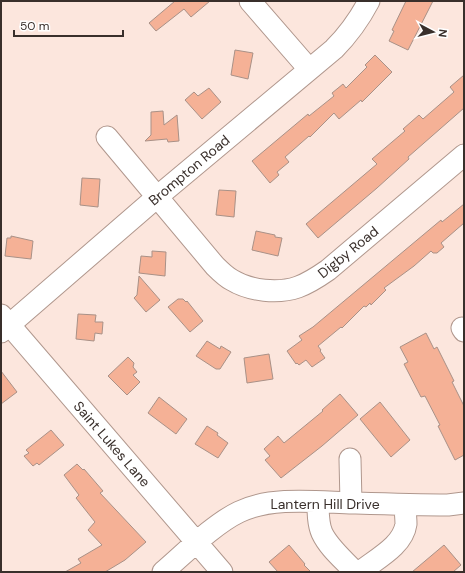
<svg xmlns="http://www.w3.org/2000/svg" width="465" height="573" viewBox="0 0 465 573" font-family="'DM Sans',sans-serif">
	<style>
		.building { fill: #f5b196; stroke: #a99187 }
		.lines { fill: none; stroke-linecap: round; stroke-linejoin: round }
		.minor-casing { stroke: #b0978d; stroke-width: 23 }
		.minor { stroke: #fff; stroke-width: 21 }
		.labels { text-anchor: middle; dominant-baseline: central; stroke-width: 4; stroke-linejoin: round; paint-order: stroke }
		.street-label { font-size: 14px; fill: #392f2b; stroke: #fff }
	</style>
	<rect width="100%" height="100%" fill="#fce6dd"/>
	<path class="building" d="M175,1H210L191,17L184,9L156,31L149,23Z
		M406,1H433L408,50L389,41L394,31L392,30Z
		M235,50L253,53L248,79L231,75Z
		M375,55L392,72L362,102L361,100L339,119L334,113L310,137L309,136L285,157L289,162L277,172L279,175L270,183L252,161L308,114L309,116L334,96L332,93L343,84L346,88L367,67L365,65Z
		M464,75V108L408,157L409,159L377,188L318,238L306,224L377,164L372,159L405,131L403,129L419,115L423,119L454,92L450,87Z
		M209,88L221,102L202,119L185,100L194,92L198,96Z
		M163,111L164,125L177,115L179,141L168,142L167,139L145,141L151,135V112Z
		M82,178L100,179L98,207L80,205Z
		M219,190L236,191L234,217L216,215Z
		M464,204V223L441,243L444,247L437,253H433L431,251L414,266L384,288L386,290L371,305L370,303L366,307L364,306L342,328L341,327L318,346L321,350L320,351L325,358L312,367L306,360L299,365L297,363L296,364L287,351L302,340L299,336L313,327L441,220L442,222Z
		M256,231L275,235V237L282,238L278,256L252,250Z
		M11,236L33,241L31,259L5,256L7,238H11Z
		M152,251L166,252L165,276L139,273L141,256L152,257Z
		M139,276L160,300L146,312L134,298L137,295Z
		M178,299H183L186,302L187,301L203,321L190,332L168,307Z
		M78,314L96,315L95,322H103L102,334L95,333L94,341L76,339Z
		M426,333L434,349L437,347L454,381L452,382L464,406V455L455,460L438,426L440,425L425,396L421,397L404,364L408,362L400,347Z
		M207,341L220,349L221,346L231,352L220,369H216L196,356Z
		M269,354L273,379L247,383L244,358Z
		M128,357L134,363L133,367L137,372L133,375L140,382L127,395L108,376Z
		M1,371L17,392L1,404Z
		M340,394L358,415L322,446L281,478L265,460L270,456L264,449L278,436L284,443L323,411L322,410Z
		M159,397L187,419L176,434L148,413Z
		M380,402L410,440L391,457L360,419Z
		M207,426L218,433L217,435L228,443L218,458L195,444Z
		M51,430L64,445L39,465L37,463L33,466L24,456L29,453L26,450Z
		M77,464L83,470L84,469L103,491L100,493L146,542L125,560L105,572H65L81,563L78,559L102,545L88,530L95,522L76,498L79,495L64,475Z
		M289,545L305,564L304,565L311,572H278L269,562Z
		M444,545L461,565L453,572H412Z"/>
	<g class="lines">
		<defs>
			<path id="minor" d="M250,1L309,69
				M107,137L215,266C220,271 226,277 232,280C250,291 278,294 298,287C309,283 318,277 328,270L464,155
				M1,315L222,572
				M462,328L464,331
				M1,332L157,197L334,49C349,34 359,20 369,1
				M350,459L351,503
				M318,502C318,512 318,524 322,533C329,548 344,560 355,572
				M163,572C185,553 214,524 239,512C271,496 318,502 353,503C385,504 416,505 448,505L464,503
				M360,572C376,559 403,546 406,524C406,518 405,511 405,505"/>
		</defs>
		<use href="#minor" class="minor-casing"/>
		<use href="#minor" class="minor"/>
	</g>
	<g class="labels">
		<g class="street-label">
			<text transform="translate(189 170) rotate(-40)">Brompton Road</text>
			<text transform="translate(348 252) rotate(-39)">Digby Road</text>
			<text transform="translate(112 444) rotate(49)">Saint Lukes Lane</text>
			<text x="325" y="504">Lantern Hill Drive</text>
		</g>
	</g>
	<rect width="465" height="573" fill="none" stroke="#392f2b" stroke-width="4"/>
	<g transform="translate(433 32) rotate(97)" stroke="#ffffff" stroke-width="3" paint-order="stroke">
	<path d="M0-3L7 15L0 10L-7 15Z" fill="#392f2b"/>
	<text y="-6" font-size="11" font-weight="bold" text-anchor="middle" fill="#392f2b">N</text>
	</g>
	<path d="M14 30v6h109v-6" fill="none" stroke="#392f2b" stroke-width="2"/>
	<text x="20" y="30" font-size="12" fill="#392f2b" stroke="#ffffff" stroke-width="3" paint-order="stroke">50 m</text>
</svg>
